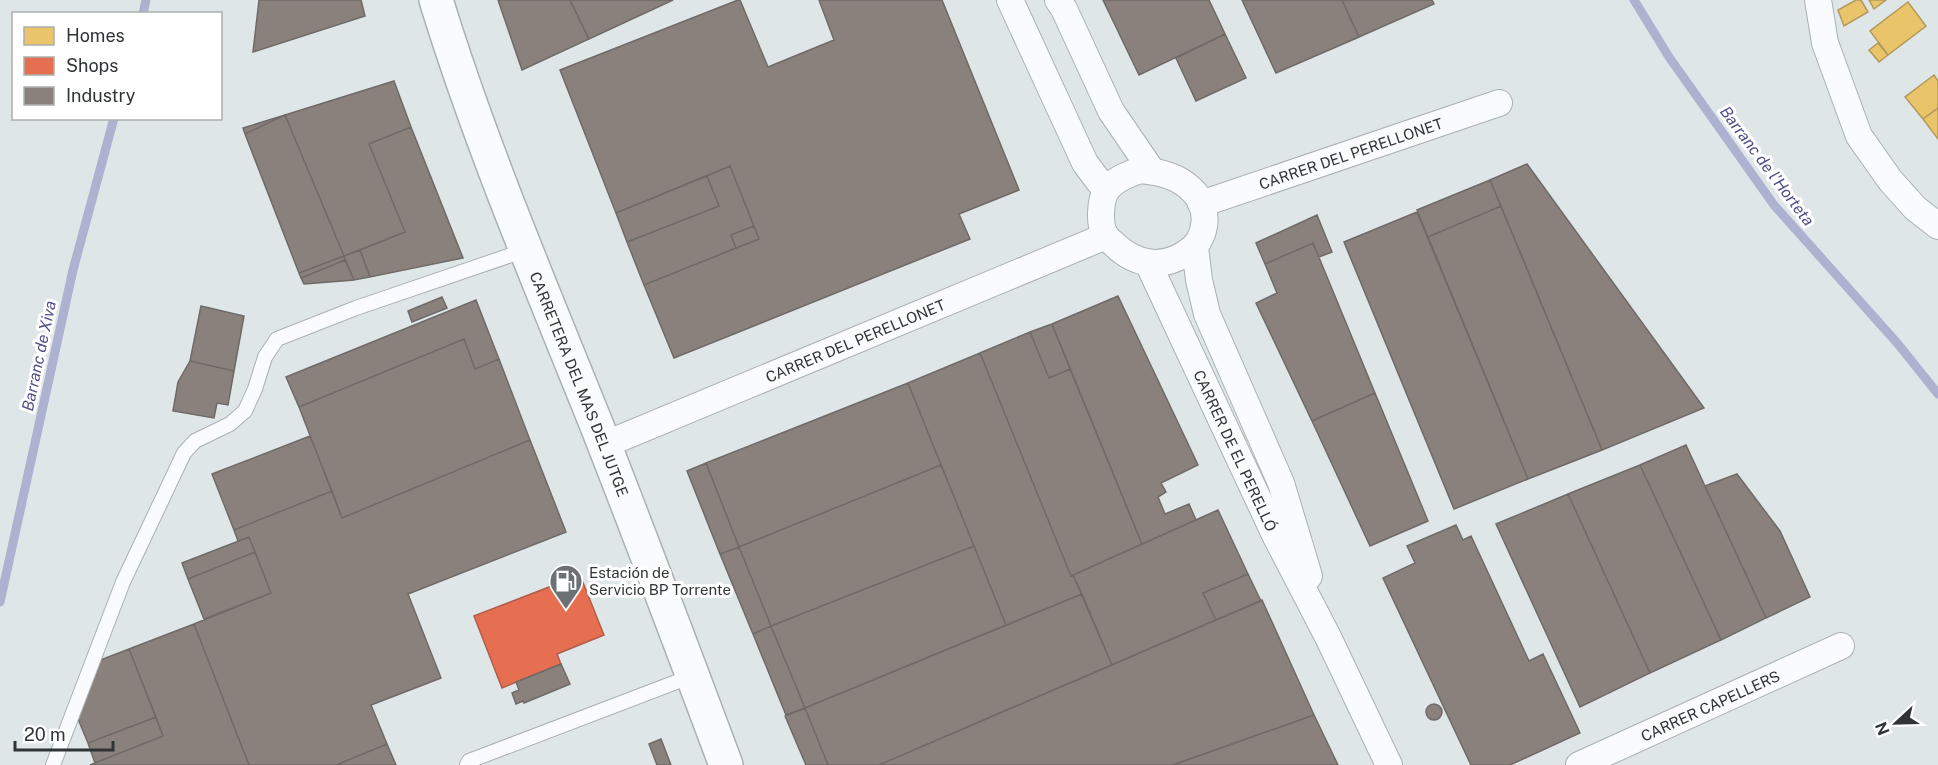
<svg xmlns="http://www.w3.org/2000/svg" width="1938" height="765" viewBox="0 0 1938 765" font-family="'Public Sans',sans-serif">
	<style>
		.homes { fill: #e9c46a; stroke: #b1995a; stroke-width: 1.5 }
		.shops { fill: #e76f51; stroke: #b05d49; stroke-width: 1.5 }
		.industry { fill: #8a817c; stroke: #6f6a67; stroke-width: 1.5 }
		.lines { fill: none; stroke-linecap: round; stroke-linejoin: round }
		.stream { stroke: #acb2d0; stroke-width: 9 }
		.lane-casing { stroke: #abb1b2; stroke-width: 16 }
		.street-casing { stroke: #abb1b2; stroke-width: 28 }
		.secondary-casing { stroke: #abb1b2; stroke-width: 36 }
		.lane { stroke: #fafbfc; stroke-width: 14 }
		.street { stroke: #fafbfc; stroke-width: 26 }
		.secondary { stroke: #fafbfc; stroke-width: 33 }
		.labels { text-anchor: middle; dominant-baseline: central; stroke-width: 6; stroke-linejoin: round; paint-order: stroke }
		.street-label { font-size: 15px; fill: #2f3436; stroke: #fff }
		.poi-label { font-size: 15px; fill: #2f3436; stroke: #fff; text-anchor: start }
		.water-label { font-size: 16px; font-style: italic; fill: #4c4e87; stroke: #fff }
	</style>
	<rect width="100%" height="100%" fill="#dee6e8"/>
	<path class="homes" d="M1856,0H1861L1868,12L1844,26L1838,10Z
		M1869,0H1886L1874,9Z
		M1908,2L1926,26L1888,55L1870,31Z
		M1878,43L1888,55L1879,62L1869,50Z
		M1934,75L1938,81V108L1923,119L1905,97Z
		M1938,108V139L1923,119Z"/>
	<path class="shops" d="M580,575L604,635L557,654L561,664L502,688L474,616Z"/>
	<path class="industry" d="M259,0H361L365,16L253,52Z
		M498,0H570L589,39L522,70Z
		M570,0H673L589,39Z
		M738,0H740L768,67L834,40L819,0H942L1019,190L959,214L970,239L674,358L644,285L759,239L730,166L616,213L560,70Z
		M1103,0H1209L1225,34L1139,75Z
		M1242,0H1342L1359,37L1276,73Z
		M1342,0H1432L1434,4L1359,37Z
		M1225,34L1246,78L1196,101L1176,58Z
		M394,81L411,127L369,144L405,232L344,256L285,115Z
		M285,115L344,256L299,273L245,134Z
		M285,115L245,134L243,128Z
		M411,127L463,258L370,277L360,250L405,232L369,144Z
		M1527,164L1704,408L1602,450L1490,180Z
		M730,166L754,226L731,235L736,248L644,285L627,242L719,206L707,176Z
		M707,176L719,206L627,242L616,213Z
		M1490,180L1501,206L1428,237L1417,210Z
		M1501,206L1602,450L1528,479L1428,237Z
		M1417,212L1528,479L1454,509L1344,242Z
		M1317,215L1332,252L1319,257L1313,243L1265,264L1256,243Z
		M754,226L759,239L736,248L731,235Z
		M1313,243L1375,393L1312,421L1256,303L1277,293L1265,264Z
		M360,250L370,277L354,280L344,256Z
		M344,256L345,260L301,278L299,273Z
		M345,260L354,280L304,284L301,278Z
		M1118,296L1198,465L1161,483L1166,492L1158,497L1165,514L1189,504L1196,520L1142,544L1052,324Z
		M442,297L447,308L412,322L408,311Z
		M476,300L499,359L475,369L464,339L299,407L286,377Z
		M201,306L244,316L234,371L190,361Z
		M1052,324L1070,369L1049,378L1030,332Z
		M1030,332L1049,378L1070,369L1142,544L1071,576L980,353Z
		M464,339L475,369L499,359L530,440L342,518L299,407Z
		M980,353L1071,576L1073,575L1082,594L1006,625L908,383Z
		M190,361L234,371L228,405L217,403L214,418L173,411L178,382Z
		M908,383L941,465L739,547L706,463Z
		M1375,393L1428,521L1370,546L1312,421Z
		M310,436L332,491L234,530L212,474Z
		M530,440L566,532L408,594L441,678L371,705L387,744L336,765H249L194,624L271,593L249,537L238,541L234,530L332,491L342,518Z
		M1686,445L1766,618L1721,640L1640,465Z
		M706,463L739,547L720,554L687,471Z
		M941,465L974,546L771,626L739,547Z
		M1640,465L1721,640L1650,673L1568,494Z
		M1737,474L1780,531L1810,597L1766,618L1705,486Z
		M1568,494L1650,673L1580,707L1496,524Z
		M1218,510L1248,574L1203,593L1216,620L1112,665L1073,575Z
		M1456,525L1463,540L1471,536L1529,661L1543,654L1580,733L1510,765H1471L1383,578L1415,563L1407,546Z
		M249,537L255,552L188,579L182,563Z
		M974,546L1006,625L805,708L771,626Z
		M739,547L771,626L753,634L720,554Z
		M255,552L271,593L204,619L188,579Z
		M1248,574L1261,601L1216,620L1203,593Z
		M1082,594L1112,665L879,765H828L805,708Z
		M1262,600L1314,715L1173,765H879Z
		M194,624L249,765H90L163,736L129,649Z
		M771,626L805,708L786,715L753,634Z
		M129,649L156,717L88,743L76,714L95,662Z
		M561,664L570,684L524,703L523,701L516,704L512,693L519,690L516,682Z
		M1426 712a8 8 0 1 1 16 0a8 8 0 1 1-16 0Z
		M805,708L828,765H806L785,716Z
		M1314,715L1338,765H1173L1178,763Z
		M156,717L163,736L95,763L88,743Z
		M661,739L671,765H657L649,744Z
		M387,744L396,765H336Z"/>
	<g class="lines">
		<path class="stream" d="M1634,0L1669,57L1774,205L1898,344L1938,394
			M143,14L146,0
			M0,602L73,270L114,118"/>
		<defs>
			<path id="lane" d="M53,765L123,582L184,453L195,441L230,424L245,411L255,389L265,357L277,339L356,308L526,250
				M467,765L469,761L692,676"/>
			<g id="street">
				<path d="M1010,0L1085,163L1106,191"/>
				<path d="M1058,0L1064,9L1111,111L1152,171"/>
				<path d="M1818,0L1825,43L1859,136L1890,180L1915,208L1938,226"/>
				<path d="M1141,170C1160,172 1178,176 1192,190C1211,208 1208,240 1186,253C1162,269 1136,265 1115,245C1112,242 1107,239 1105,235C1099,225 1100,201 1106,191C1113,180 1130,173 1141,170Z"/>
				<path id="s1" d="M1201,204L1499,103"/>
				<path d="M1195,247L1199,280L1207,314L1281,483L1309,576"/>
				<path id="s2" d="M1148,263L1275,535L1328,637L1389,765"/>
				<path id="s3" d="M604,445L1106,236"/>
				<path id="s4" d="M1579,765L1841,646"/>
			</g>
			<g id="secondary">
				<path id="s5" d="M436,0C480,143 539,282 595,421C640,535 683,650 726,765"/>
			</g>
		</defs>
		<use href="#lane" class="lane-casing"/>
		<use href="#street" class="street-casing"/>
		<use href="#secondary" class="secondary-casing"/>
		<use href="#lane" class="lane"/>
		<use href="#street" class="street"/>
		<use href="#secondary" class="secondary"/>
	</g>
	<defs>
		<symbol id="fuel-pin" viewBox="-11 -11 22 30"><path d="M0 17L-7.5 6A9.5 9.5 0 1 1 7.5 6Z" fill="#6c7274" stroke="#fff"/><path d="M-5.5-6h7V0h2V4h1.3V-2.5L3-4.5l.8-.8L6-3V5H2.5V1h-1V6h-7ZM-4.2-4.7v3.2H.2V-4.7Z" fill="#fff"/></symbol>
	</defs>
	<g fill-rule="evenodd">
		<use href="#fuel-pin" x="547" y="562" width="38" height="52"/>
	</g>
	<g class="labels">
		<g class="street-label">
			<text stroke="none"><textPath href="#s1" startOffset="158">CARRER DEL PERELLONET</textPath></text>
			<text stroke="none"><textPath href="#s3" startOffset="272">CARRER DEL PERELLONET</textPath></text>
			<text stroke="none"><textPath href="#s5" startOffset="410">CARRETERA DEL MAS DEL JUTGE</textPath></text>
			<text stroke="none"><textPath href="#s2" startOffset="207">CARRER DE EL PERELLÓ</textPath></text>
			<text stroke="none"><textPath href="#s4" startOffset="144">CARRER CAPELLERS</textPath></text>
		</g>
		<g class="poi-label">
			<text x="589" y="572">Estación de<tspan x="589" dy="17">Servicio BP Torrente</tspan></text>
		</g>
		<g class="water-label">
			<text transform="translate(1767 166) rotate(53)">Barranc de l'Horteta</text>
			<text transform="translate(39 356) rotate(-78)">Barranc de Xiva</text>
		</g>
	</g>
	<rect x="12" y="12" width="210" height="108" fill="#ffffff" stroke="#acaeaf" stroke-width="1.5"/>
	<rect x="24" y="27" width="30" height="18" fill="#e9c46a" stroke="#acaeaf" stroke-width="1.5"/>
	<text x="66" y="42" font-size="18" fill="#2f3436">Homes</text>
	<rect x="24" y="57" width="30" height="18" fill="#e76f51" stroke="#acaeaf" stroke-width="1.5"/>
	<text x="66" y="72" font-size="18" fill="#2f3436">Shops</text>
	<rect x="24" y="87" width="30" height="18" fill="#8a817c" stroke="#acaeaf" stroke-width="1.5"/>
	<text x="66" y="102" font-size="18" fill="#2f3436">Industry</text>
	<g transform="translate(1896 723) rotate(248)" stroke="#ffffff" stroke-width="4.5" paint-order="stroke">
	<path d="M0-4.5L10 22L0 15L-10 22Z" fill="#2f3436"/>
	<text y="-9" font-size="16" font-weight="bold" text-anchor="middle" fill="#2f3436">N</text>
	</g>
	<path d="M15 741v9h98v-9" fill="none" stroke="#2f3436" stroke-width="3"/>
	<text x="24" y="741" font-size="18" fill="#2f3436" stroke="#ffffff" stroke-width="4.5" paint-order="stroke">20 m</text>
</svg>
